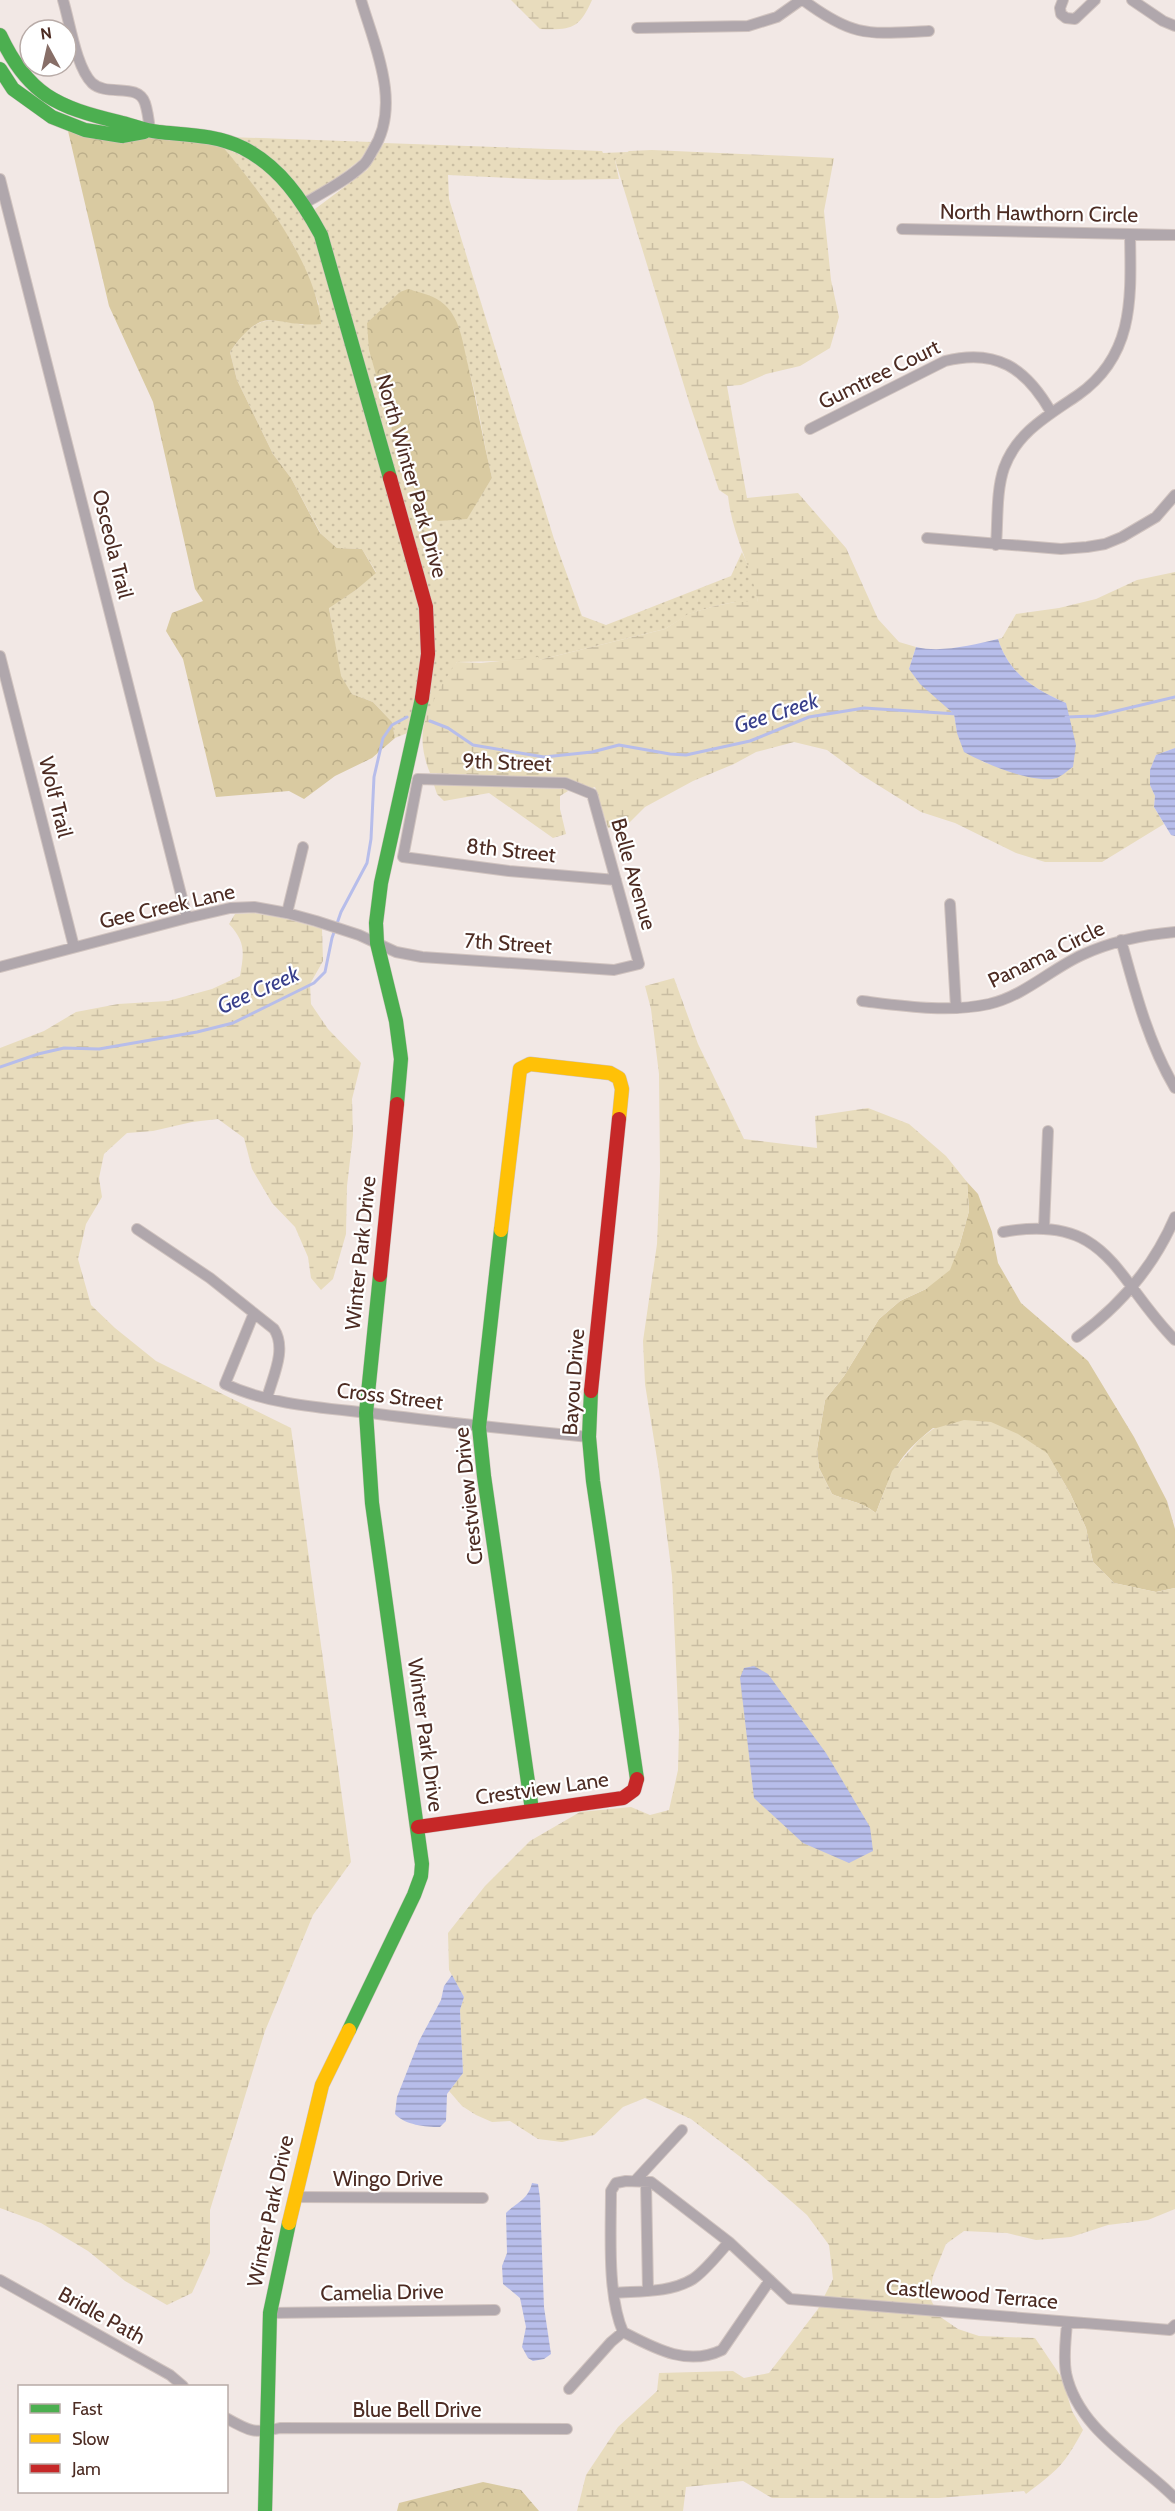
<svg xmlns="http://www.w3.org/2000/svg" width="1175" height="2511" viewBox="0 0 1175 2511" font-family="Cabin,sans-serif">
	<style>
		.green { fill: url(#green-dots); fill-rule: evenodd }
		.forest { fill: url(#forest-crowns) }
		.wetland { fill: url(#wetland-marsh) }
		.water { fill: url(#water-rules) }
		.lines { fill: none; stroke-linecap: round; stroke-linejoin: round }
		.stream { stroke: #b7bdea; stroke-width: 3 }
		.street-casing { stroke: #d0c3bf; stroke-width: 12 }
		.fast-casing { stroke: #d0c3bf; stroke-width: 15 }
		.slow-casing { stroke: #d0c3bf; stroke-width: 15 }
		.jam-casing { stroke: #d0c3bf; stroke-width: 15 }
		.street { stroke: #b0a7ac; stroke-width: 10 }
		.fast { stroke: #4caf50; stroke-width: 14 }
		.slow { stroke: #ffc107; stroke-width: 14 }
		.jam { stroke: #c62828; stroke-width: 14 }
		.labels { text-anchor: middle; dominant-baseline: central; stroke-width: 4.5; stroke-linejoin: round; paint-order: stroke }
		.street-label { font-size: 21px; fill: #4d2c23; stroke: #fff }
		.water-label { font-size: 22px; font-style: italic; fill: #383f8b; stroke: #fff }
	</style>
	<defs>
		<pattern id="green-dots" width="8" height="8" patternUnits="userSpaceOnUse" patternTransform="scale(1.5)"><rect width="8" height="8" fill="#e8dcbd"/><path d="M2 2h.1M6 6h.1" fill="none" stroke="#c9bda2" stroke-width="1.8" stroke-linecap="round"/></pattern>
		<pattern id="forest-crowns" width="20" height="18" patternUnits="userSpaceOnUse" patternTransform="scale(1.5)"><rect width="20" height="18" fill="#d9caa1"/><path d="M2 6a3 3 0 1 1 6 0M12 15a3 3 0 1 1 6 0" fill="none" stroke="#bcae8a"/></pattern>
		<pattern id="wetland-marsh" width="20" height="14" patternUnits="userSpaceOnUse" patternTransform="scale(1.5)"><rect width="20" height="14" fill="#e8dcbd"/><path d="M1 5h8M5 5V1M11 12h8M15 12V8" fill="none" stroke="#c9bda2"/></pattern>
		<pattern id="water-rules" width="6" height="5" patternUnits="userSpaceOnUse" patternTransform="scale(1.5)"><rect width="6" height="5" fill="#b7bdea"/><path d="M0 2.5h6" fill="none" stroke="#979abd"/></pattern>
	</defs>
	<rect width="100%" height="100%" fill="#f2e8e5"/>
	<path class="green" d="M229,137L372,142L360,160L309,199Z
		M384,143L602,151L603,153L628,152L615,160L619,179L550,180L448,175L449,199L554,539L582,616L606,625L731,576L742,552L754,579L758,602H735L715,606L689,614L665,629L539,660L457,662L421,729L433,655L315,209L367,170ZM468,367C479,404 483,441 492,478L466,519L412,483L380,389Z
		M223,147L259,164L287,188L316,237L421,607L423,653L410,732L395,738L392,722L373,702L352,694L340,676L329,607L356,590L376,572L362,549L337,548L321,534L291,478L273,454L237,380L230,352C253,319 264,315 303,325L319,304L294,246L261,195Z"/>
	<path class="forest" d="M68,131L184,139L223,147C260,191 317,265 321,324C272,329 267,300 230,352L237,380L273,454L291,478L320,533L337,548L362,549L376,573L356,590L329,608L341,676L352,694L373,702L392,722L395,738L372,758L335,776L304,799L289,791L216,797L183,659L166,631L172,613L203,601L195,589L153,402L109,306Z
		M408,289C421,293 434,295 445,305C461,320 463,345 468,365C477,403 483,441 492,478L467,519L438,521L422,510L395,437L380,389L369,350L367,323L400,292Z
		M967,1182L978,1194L992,1232L998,1263L1021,1303L1088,1361L1134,1437L1167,1501L1175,1529V1588L1156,1592L1114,1583L1093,1562L1086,1528L1070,1493L1047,1454L933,1428C897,1457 892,1471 876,1513C860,1501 850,1502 832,1494L819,1468L817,1449L825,1400L844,1376L879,1319L900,1301L926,1289L959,1247L969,1211Z
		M483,2482L521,2490L539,2511H397L399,2503Z"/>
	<path class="wetland" d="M511,0H592C579,30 570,30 540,29Z
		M652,150L834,158L824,211L831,280L839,317L830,348L800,366L766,374L741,385L727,386L747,498L798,493L846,548L878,619L899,642L916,647L909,669L954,714L957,733L983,762L1037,778L1066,703C1034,689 1009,674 998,639L1002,638L1016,614L1059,608L1096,599L1137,580L1175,572V748L1156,755L1150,770V785L1155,796L1154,807L1164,824L1102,862H1045L1016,853L955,823L921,812L857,772L827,750L794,742L756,752L734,764L693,781L645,807L629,823L608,828L595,787L592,788L567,778L430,773C425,761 421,745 423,731C425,712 445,678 457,662L481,663L538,657L539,660L665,629L688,614L715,606L735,602H758C751,565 732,535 728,496L719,490L689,402L615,160L629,151Z
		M434,785L565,789L568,791L560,796V809L566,834L553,838L489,793L444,801L437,794Z
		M254,913L287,919L322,929L323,961L310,984L311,1004L328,1029L361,1063L352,1099L353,1135L347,1186L346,1234L333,1279L321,1290L311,1278L308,1257L295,1227L272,1203L252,1169L244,1138L218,1119L192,1122L153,1131L127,1133L104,1154L99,1178L102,1197L86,1224L78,1259L91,1305L115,1328L156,1361L291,1428L351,1862L313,1915L265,2031L210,2210V2253L192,2293L167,2305L125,2281L88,2251L41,2223L0,2208V1048L44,1031L76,1012L118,1004L168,1001L212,989L240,976C244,953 246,942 229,924L235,914Z
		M674,978L698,1044L744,1139L817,1148L815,1116L868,1108L909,1124L946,1156L967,1182L969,1211L959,1247L950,1270L926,1289L900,1301L879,1319L844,1376L825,1400L817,1449L819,1468L832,1494C850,1502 860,1501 876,1513L892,1471L920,1439L933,1429L964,1420L991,1422L1018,1434L1047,1453L1070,1493L1086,1528L1093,1562L1114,1583L1156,1592L1175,1588V2209L1148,2220L1108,2225L1071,2237L1036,2240L1007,2233L964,2231L946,2244L933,2276L929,2296L939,2316L958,2329L979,2336L1035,2338L1062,2378L1072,2411L1083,2430C1065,2464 1057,2471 1026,2494L1024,2491L939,2498H772L743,2481L686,2487L683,2511H577L586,2475L618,2427L657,2391L659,2373L733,2371L744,2378L769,2373L818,2309L833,2279L829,2245L807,2215L743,2159L691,2119L645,2098L623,2107L594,2135L562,2142L538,2139L510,2121L492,2122L476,2115L462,2106L449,2091L463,2073L460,2010L464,1997L449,1970L448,1933L485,1886L530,1841L580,1812L631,1807L650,1815L669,1810L678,1770L679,1730L672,1576L659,1471L645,1384L643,1341L657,1244L660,1172L659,1074L651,1009L645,986Z"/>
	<path class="water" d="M998,639C1009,674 1034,689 1066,703L1076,745L1073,767C1068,770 1062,776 1057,778C1034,785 984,763 964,752L957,733L954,714L920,684L909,669L916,647C942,653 972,645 998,639Z
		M1175,748V836L1171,835L1154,807L1155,796L1150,785V770L1156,755Z
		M754,1666L768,1674L826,1753L870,1827L873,1851L849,1863L803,1843L754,1798L740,1678L744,1668Z
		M452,1975L464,1997L460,2010L463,2073L447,2094L446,2121L440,2127C425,2127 405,2125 395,2114L397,2097L419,2041L441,2000L444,1986Z
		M532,2183L538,2184L540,2198L544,2307L551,2354L544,2359L533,2361L528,2358L522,2347L526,2327L520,2298L503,2284L502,2266L507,2253L506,2213C517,2202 528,2200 532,2183Z"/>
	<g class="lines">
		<path class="stream" d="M1066,717L1095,716L1175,697
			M430,721L448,728L473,745L544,757L592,752L619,745L670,754L686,755L750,741L809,717L864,708L957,714
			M0,1067L38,1054L64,1048L99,1049L197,1032L233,1023L314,983L325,972L332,938L341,912L367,863L371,839L374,777L383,738L392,725L407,717"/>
		<defs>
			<path id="street" d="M63,0C70,23 76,67 92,83C107,97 138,82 145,103C148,112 149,122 150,131
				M803,0C854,38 868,34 929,31
				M1063,0L1060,8L1061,14L1066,18L1075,19L1095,0
				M1132,0L1163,21L1175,26
				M637,28L748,26L777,17L801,0
				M0,179L187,918
				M305,203C324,192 347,180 363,165C367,162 370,155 373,150C402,105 375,47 361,0
				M902,229L1175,235
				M810,429L945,361C996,348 1026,368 1051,412
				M927,538L1061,549L1087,547L1105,544L1122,537L1156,517L1175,495
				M996,545C998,521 996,491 1004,468C1017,432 1049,415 1078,395C1135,355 1131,297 1130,234
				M0,656L74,947
				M950,904L956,1008
				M287,913L303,847
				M1121,940C1135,991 1148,1042 1175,1088
				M0,967L187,918L230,908L254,907L287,913L316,921L359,935L396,952L422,957L614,970L639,964L592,794L565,783L418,779L403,857L509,871L616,880
				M862,1001C903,1006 948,1013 989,1004C1024,996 1051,969 1082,955C1112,941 1142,935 1175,932
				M1044,1228L1048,1131
				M137,1229L210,1278L274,1329C287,1349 273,1376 267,1398
				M1003,1232C1109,1213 1114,1278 1175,1340
				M254,1313L225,1384C272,1406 327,1408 378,1414C448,1423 518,1430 589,1437
				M1077,1337C1120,1306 1154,1266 1175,1217
				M635,2181L682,2130
				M646,2182L648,2291
				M294,2197L483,2198
				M0,2280L170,2375L183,2386
				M770,2280L722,2350C687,2367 654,2348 623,2332C607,2295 611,2232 611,2191L616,2183L626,2181L651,2182L729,2242L790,2299L1170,2330L1175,2325
				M614,2293C640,2291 670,2293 693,2279C706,2270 718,2254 729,2242
				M270,2313L495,2310
				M1067,2322C1066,2339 1063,2356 1066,2373C1078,2430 1137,2460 1175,2498
				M569,2389L611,2342L623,2332
				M226,2418C249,2431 254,2434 280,2428L567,2429"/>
			<path id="fast" d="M0,35C28,95 57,107 119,122C132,125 145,131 159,132C188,135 216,135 243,148C280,167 302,200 321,235L390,478
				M0,69L13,89L52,117L85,130L122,136L144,132
				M397,1104L401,1059L396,1021L377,943L376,923L381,883L422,698
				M501,1230L479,1427L484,1476L532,1810
				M591,1391L589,1437L593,1481L637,1779
				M349,2030L414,1895L421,1876L422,1864L372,1503L366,1413L380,1275
				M265,2511L270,2313L289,2223"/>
			<path id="slow" d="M501,1230L520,1069L530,1064L610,1073L619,1078L622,1089L619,1119
				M289,2223L322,2085L349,2030"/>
			<path id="jam" d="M390,478L426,607L428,654L422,698
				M380,1275L397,1104
				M591,1391L619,1119
				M418,1827L623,1798L634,1790L637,1779"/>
		</defs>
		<use href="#street" class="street-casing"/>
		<use href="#fast" class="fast-casing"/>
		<use href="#slow" class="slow-casing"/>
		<use href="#jam" class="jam-casing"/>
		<use href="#street" class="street"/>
		<use href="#fast" class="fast"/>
		<use href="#slow" class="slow"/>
		<use href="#jam" class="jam"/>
	</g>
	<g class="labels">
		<g class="street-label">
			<text transform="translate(1039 213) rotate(1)">North Hawthorn Circle</text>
			<text transform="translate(879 374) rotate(-26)">Gumtree Court</text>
			<text transform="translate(412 476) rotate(74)">North Winter Park Drive</text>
			<text transform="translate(113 544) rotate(76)">Osceola Trail</text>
			<text transform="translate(507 762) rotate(2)">9th Street</text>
			<text transform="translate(56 797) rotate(76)">Wolf Trail</text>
			<text transform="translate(511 850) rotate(6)">8th Street</text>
			<text transform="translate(634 874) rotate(74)">Belle Avenue</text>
			<text transform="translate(167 906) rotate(-13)">Gee Creek Lane</text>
			<text transform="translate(508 943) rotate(4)">7th Street</text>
			<text transform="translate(1046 954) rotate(-26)">Panama Circle</text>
			<text transform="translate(360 1253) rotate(-84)">Winter Park Drive</text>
			<text transform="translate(573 1382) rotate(-86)">Bayou Drive</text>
			<text transform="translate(390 1396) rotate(7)">Cross Street</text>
			<text transform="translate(468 1496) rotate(-96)">Crestview Drive</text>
			<text transform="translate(426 1735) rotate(82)">Winter Park Drive</text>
			<text transform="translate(542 1788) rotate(-8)">Crestview Lane</text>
			<text x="388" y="2178">Wingo Drive</text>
			<text transform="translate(270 2211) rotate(-78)">Winter Park Drive</text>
			<text transform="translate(382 2292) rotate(-1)">Camelia Drive</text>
			<text transform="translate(972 2294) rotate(5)">Castlewood Terrace</text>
			<text transform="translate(102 2315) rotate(29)">Bridle Path</text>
			<text x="417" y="2409">Blue Bell Drive</text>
		</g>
		<g class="water-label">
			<text transform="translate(776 713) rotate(-18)">Gee Creek</text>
			<text transform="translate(258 990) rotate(-24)">Gee Creek</text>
		</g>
	</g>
	<rect x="18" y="2385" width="210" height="108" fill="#ffffff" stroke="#b8aba7" stroke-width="1.5"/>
	<rect x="30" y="2404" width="30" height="9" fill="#4caf50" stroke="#b8aba7" stroke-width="1.5"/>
	<text x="72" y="2415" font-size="18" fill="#4d2c23">Fast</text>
	<rect x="30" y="2434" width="30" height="9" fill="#ffc107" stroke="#b8aba7" stroke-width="1.5"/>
	<text x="72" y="2445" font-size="18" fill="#4d2c23">Slow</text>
	<rect x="30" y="2464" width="30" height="9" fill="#c62828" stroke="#b8aba7" stroke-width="1.5"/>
	<text x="72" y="2475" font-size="18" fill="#4d2c23">Jam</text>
	<g transform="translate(48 48) rotate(352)"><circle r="28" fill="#ffffff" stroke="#b8aba7" stroke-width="1.5"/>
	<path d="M0-4.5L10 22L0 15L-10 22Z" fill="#876e67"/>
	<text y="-9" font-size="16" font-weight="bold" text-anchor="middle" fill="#4d2c23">N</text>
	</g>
</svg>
